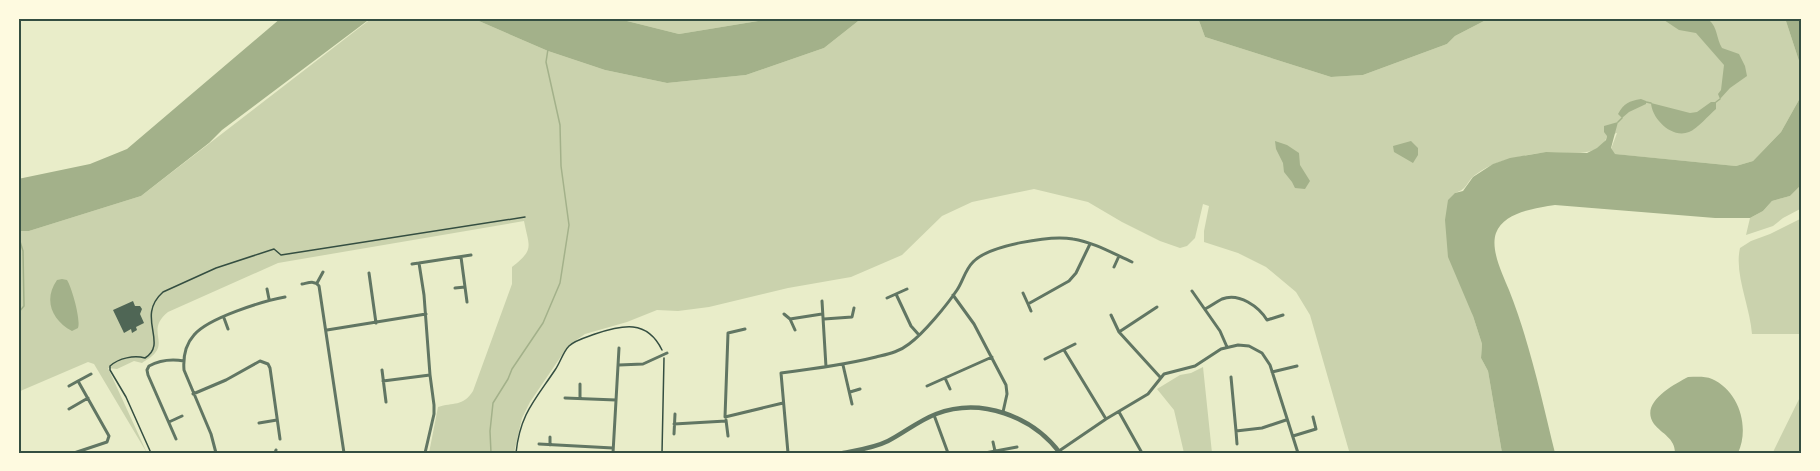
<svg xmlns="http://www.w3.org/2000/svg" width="1820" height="471" viewBox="0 0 1820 471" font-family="'Sofia Sans Condensed',sans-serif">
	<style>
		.green { fill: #cad2ad }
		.water { fill: #a3b18a }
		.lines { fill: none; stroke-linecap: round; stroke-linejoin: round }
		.stream { stroke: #a3b18a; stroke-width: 1.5 }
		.building { fill: #4f6655 }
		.path { stroke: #344e41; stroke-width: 1.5 }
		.minor { stroke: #617663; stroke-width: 3 }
		.tertiary { stroke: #617663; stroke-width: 4.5 }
		.neatline { fill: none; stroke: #344e41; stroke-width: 2 }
	</style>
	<rect width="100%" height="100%" fill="#e9edc9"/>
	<path class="green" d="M372,18H472L548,51L605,70L667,83L746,75L824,48L862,18H1198L1205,37L1331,77L1363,75L1447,44L1455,36L1484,21L1500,18H1785L1800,64V98L1781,132L1753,161L1736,166L1614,154L1611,149L1617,133L1607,136C1600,162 1560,149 1540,153C1517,157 1494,160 1475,175C1466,182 1468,189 1455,193L1473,316L1482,344L1481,358L1488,371L1502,453H1351L1349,451L1310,315L1296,292L1266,267L1238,253L1204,242V231L1209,206L1203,204L1195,238L1187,246L1180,248L1160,241L1122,222L1088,202L1034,189L972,202L942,216L902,255L851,277L788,288L709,307L678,311L657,310L627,322L585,334L568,346L530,402L522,418L514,453H429L438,407C453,402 463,407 473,391L512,284V267C535,249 529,247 524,221L278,263L168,312C147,329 166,340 155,353C152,357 146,360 142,363L134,361L117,369L108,368L147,453L94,364L88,362L18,392V231H29L141,196Z
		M615,18H767L758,21L679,34Z
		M1802,184V208L1783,218L1773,226L1746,235L1750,218L1763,211L1772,201L1790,196Z
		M1802,218V334H1752C1750,306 1734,274 1740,248L1751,241L1770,234Z
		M1203,367L1212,453H1184L1174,410L1157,389L1180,375L1191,373Z
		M1802,393V453H1773L1774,450Z"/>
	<path class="water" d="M281,18H371L222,130L209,143L141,196L29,231H18V179L90,164L127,149Z
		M472,18H615L679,34L758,21L767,18H862L824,48L746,75L667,83L605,70L548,51Z
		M1198,18H1500L1484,21L1455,36L1447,44L1363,75L1331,77L1205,37Z
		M1661,18H1689L1701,21L1709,20C1718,28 1716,38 1722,48L1739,54L1745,66L1747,76L1730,88L1720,99L1718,94L1721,90L1724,65L1696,33L1679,30Z
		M1785,18H1802V184L1790,196L1772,201L1763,211L1750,218H1715L1555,205C1536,208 1504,212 1496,233C1490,250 1503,275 1509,290C1529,340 1542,400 1555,453H1502L1488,371L1481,358L1482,344L1473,316L1448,257L1445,220L1448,200L1455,193L1463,191L1473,177L1493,164L1510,158L1546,152L1587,153L1597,148L1606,140L1607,136L1604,132V126L1618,122L1611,148L1615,154L1736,166L1753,161L1781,132L1800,98V64Z
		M1641,99L1646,101V104L1629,112L1622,118L1618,114C1624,103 1629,101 1641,99Z
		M1711,102H1716V109C1709,115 1697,129 1689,132C1672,139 1652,119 1651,103L1690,113L1697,112Z
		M1275,141L1287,145L1299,153L1300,165L1310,181L1305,189L1295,188L1292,182L1284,172L1283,163L1276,149Z
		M1411,141L1418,148V155L1413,163L1394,152L1393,146Z
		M62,279L67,280C72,288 81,320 78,328L72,331C52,320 43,300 57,280Z
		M1688,377C1696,377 1705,376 1712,379C1739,391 1750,427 1738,453H1675C1675,438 1662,434 1654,424C1639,403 1673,385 1688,377Z"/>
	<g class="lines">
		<path class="stream" d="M1646,102L1651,103
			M1716,102L1720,99
			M1618,122L1622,118
			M18,235L23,251L24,306L18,313
			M491,453L490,431L493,403L508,379L512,369L543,323L560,283L569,225L561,166L560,125L546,62L548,49"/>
	</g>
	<path class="building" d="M133,301L135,306H140L142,309L140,314L144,323L136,327L137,330L132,333L131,329L124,333L113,310Z"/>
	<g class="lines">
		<path class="path" d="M151,453L126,397L110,370V366C119,358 134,355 145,358C169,343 135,317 163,292L216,268L274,249L281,255L525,217
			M516,453C520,414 535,400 555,370C560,363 563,352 569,346C575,340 587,337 595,334C622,325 647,319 662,350
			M662,453L664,358"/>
		<path class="minor" d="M461,257L467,302
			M412,264L419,263
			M1114,267L1119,256
			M369,273L376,323
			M317,283L323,272
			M302,284C308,283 315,280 319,286L344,453
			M455,288L465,287
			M267,289L269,299
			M1192,291L1220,331L1227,347
			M1023,293L1028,304
			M896,294L911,326L919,335
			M953,295L974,324L1006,385L1007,394L1003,412
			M887,298L907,289
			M822,301L826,367
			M1205,309C1211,306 1216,302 1222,299C1239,292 1259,307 1267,320L1283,315
			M1031,311L1028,304L1069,281L1076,273L1090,244
			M784,314L790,319L822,314
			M1111,315L1119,332L1160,377
			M224,318L228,329
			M790,319L795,330
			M824,319L852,317L854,308
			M745,329L728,333L725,417L783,403
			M327,330L426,314
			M1119,332L1157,307
			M1064,350L1106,419
			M1045,359L1075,344
			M619,365L643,364L667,353
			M843,365L852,404
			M382,370L386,402
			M1272,372L1297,366
			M1231,377L1236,431
			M945,378L950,389
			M78,381L91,374
			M383,381L430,375
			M69,386L78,381L109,436L107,442L74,453
			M927,386L992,357
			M850,392L860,389
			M193,394L226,380L260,361L268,364L270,368L280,439
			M565,398L616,400
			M580,398V384
			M69,409L88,398
			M1119,412L1142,453
			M934,415L948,453
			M726,420L728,436
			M169,422L182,416
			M259,423L277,420
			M674,424L726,421
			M674,434L675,414
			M1293,436L1316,429L1313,417
			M550,437V445
			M176,439L148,375L147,370L149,366C160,360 172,359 184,361
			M993,442L995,451
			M539,444L613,448
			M1237,444L1236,431L1262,428L1286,420
			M1059,451L1106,419L1148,394L1164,374L1195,366L1221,349L1238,345L1249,346L1262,353L1270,365L1298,453
			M216,453L211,434L184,370C183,357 185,345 194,335C208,318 263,301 285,297
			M275,453L276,450
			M425,453L434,414V405L430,375L424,295L419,263L471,255
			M613,453L619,348
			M788,453L781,373C813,369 844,365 876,357C888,354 899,352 909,344C924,333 947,305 957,290C963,281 965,270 973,262C989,245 1051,235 1073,239C1093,242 1114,254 1132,262
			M985,453L1017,447"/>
		<path class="tertiary" d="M843,453C858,450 874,448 888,441C904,433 918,421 936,414C981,397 1032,416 1060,453"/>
	</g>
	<rect width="1820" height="471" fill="none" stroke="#fefae0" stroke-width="39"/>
	<rect x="20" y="20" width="1780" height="432" class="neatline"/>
</svg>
